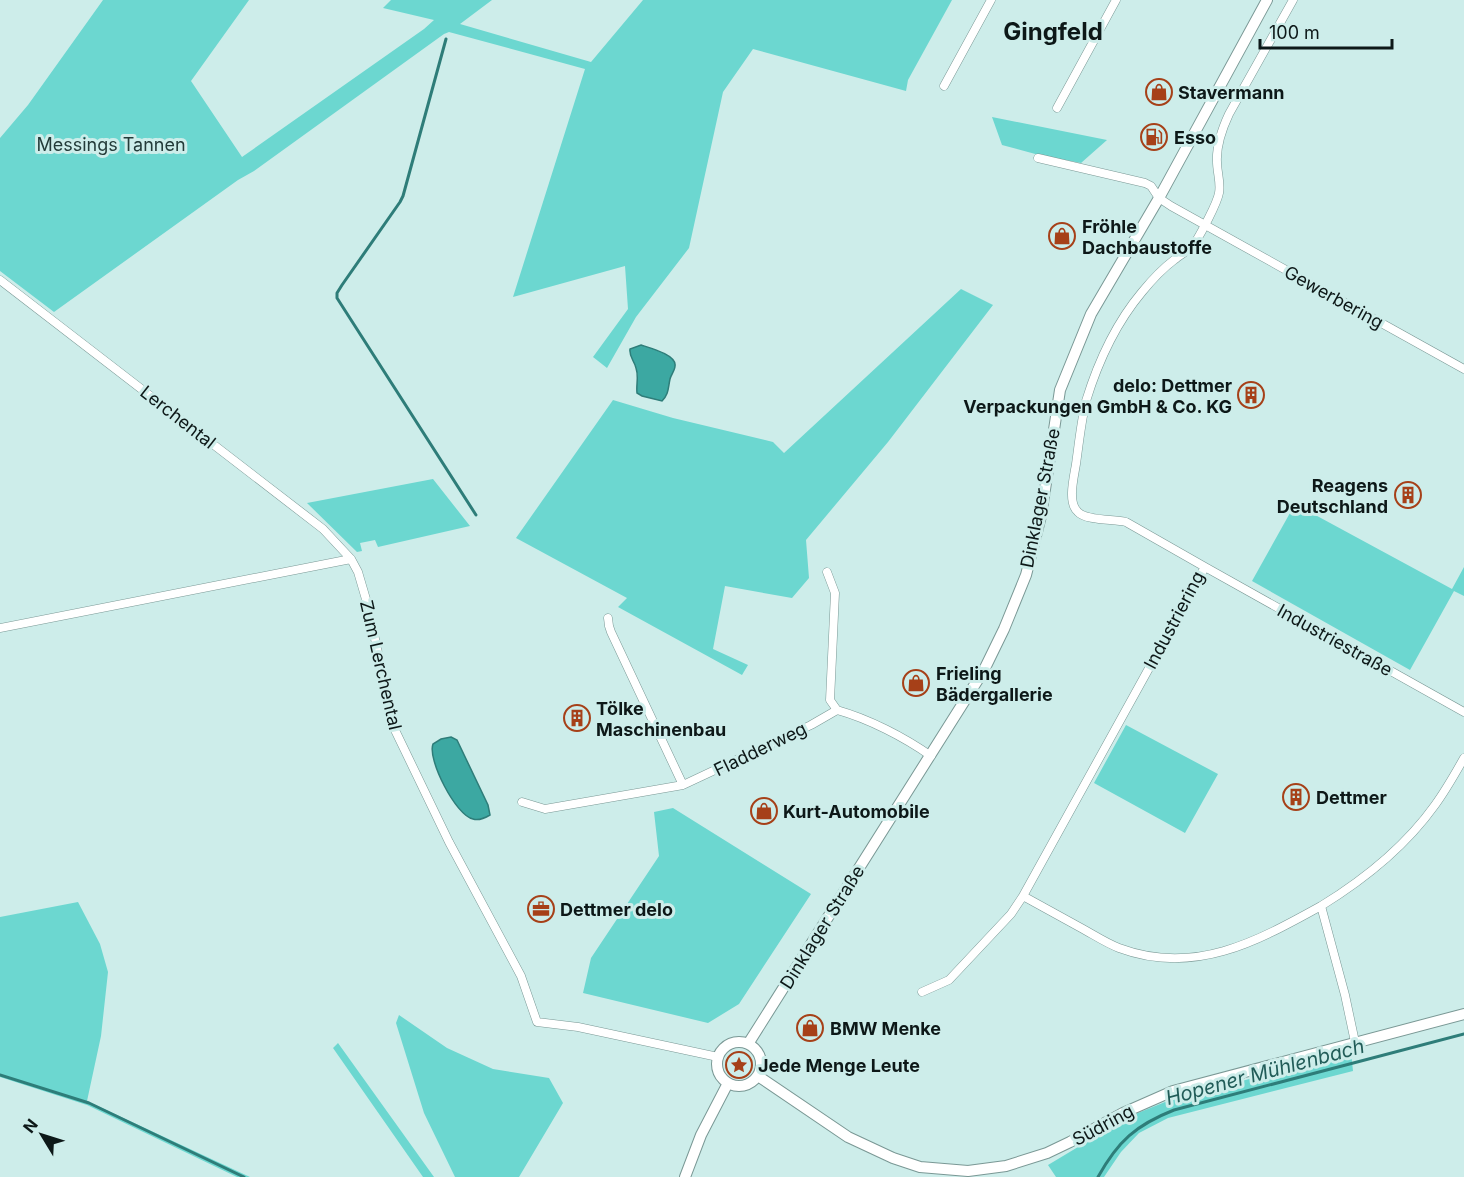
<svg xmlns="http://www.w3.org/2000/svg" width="1464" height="1177" viewBox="0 0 1464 1177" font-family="Inter,sans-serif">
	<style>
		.green { fill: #6cd7d0 }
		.water { fill: #3ca8a2; stroke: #2e7d79; stroke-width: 1.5 }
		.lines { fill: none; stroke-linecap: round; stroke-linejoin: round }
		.stream { stroke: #2e7d79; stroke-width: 3 }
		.street-casing { stroke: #7a9895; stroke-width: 9 }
		.secondary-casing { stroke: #7a9895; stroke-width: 12 }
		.street { stroke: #fff; stroke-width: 8 }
		.secondary { stroke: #fff; stroke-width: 10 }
		.labels { text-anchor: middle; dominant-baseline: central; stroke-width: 6; stroke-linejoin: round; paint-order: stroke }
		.poi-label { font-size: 18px; font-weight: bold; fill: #0d1818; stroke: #cdedea; text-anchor: start }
		.park-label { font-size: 18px; fill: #233b39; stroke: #cdedea }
		.street-label { font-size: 18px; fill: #0d1818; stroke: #cdedea }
		.water-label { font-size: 20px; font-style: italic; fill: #215c58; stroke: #cdedea }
		.district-label { font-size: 24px; font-weight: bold; fill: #0d1818; stroke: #cdedea }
	</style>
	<rect width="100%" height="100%" fill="#cdedea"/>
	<path class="green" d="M103,0H249L191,81L242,157L424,29L434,20L383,8L391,0H492L460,24L591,62L643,0H952L908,80L906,91L753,49L723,92L689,248L636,317L607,368L593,357L628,309L625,266L513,297L585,69L449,32L444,34L254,171L238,180L54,312L0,271V138L28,105Z
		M992,117L1107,140L1081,163L1039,155L1002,145Z
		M961,289L993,305L888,442L806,540L809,578L792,598L725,586L713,649L748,665L742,675L618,607L627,598L516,538L613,400L673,418L773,442L784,453Z
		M433,479L470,526L378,547L375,540L360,543L362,551L357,552L307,503Z
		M1295,504L1452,589L1464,567V596L1454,591L1410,670L1252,581Z
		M1126,725L1218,774L1185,833L1094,783Z
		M673,808L811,894L739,1004L708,1023L583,993L591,958L659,856L654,812Z
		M78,902L100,944L108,972L101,1036L87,1101L250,1177H237L87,1105L0,1077V917Z
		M399,1015L447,1048L493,1069L549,1078L563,1103L519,1177H455L424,1113L396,1023Z
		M338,1043L434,1177H423L333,1048Z
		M1351,1052L1353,1071L1168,1118L1139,1133L1121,1152L1104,1177H1056L1048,1165L1128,1117L1170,1100Z"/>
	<path class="water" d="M641,345C650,348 677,355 675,366C675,370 671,375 670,379C668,388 669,394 662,401L642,396L637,393C636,384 639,377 636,368C634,360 629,357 630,349Z
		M451,737L457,740L488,805L490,815C485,818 479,821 473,819C456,816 427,759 433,744L441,739Z"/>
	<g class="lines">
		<path class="stream" d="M446,39L403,196L400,202L342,285L337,293V298L476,515
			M0,1075L89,1103L244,1177
			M1098,1177C1118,1141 1136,1125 1174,1110L1464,1034"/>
		<defs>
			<path id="street" d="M944,86L991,0
				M1057,108L1116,0
				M1038,158L1145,183L1151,186L1159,198L1171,206L1464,369
				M0,280L323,529L351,559L358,572L368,606L394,728L449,842L521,976L537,1022L578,1027L718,1057
				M1205,567L1464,712
				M827,572L835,593L830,700L837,710C869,719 904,737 931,756
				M608,618L609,626L611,632L683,785
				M0,628L351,559
				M522,802L545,809L683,785L811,725L837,710
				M1023,896L1205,567L1126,522C1114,519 1086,521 1078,512C1067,503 1074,477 1076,464C1079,443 1081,422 1086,401C1098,362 1116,323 1142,292C1151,281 1162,269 1174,260C1181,254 1190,250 1195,243C1201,233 1217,204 1219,193C1221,183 1217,172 1217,162C1216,145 1222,129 1229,114L1293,0
				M922,992L949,980L1011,914L1023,896C1043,907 1063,918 1083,929C1094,935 1106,943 1119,948C1194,976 1256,942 1321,906
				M1355,1042L1345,995L1321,906C1365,879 1405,847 1435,805C1446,790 1455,774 1464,758"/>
			<path id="secondary" d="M717 1064a22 22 0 1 1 44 0a22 22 0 1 1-44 0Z
				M748,1044L984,670L1004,629L1026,575L1041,516L1060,390L1091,314L1159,198L1267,0
				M758,1076L848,1137L893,1158L920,1167L968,1171L1006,1166L1047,1153L1070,1142L1123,1113L1173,1091L1464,1014
				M685,1177L701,1135L728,1083"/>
		</defs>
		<use href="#street" class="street-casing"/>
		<use href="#secondary" class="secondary-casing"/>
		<use href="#street" class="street"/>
		<use href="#secondary" class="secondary"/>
	</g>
	<defs>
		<symbol id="shop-ring" viewBox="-11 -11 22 22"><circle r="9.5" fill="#cdedea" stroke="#a64018" stroke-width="1.5"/><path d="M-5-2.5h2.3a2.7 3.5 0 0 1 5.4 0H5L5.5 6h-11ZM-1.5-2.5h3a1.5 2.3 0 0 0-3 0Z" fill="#a64018"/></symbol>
		<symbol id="fuel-ring" viewBox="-11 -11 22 22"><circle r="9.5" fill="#cdedea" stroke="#a64018" stroke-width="1.5"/><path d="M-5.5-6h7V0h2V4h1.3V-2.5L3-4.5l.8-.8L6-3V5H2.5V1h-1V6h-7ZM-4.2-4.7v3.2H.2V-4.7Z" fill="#a64018"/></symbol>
		<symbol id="building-ring" viewBox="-11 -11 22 22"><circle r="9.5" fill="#cdedea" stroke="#a64018" stroke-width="1.5"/><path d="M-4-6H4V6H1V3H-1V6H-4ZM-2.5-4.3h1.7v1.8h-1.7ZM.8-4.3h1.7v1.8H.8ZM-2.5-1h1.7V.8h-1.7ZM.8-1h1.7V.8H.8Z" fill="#a64018"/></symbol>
		<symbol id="office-ring" viewBox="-11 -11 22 22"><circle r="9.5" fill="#cdedea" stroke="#a64018" stroke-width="1.5"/><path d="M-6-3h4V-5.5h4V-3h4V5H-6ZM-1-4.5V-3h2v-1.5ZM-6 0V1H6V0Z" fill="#a64018"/></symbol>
		<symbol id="sight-ring" viewBox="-11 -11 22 22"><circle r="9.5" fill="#cdedea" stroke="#a64018" stroke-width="1.5"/><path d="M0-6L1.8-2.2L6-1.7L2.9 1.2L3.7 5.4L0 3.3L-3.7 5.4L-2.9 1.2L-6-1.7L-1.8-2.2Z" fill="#a64018"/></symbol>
	</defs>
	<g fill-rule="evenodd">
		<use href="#shop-ring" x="1144" y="77" width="30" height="30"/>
		<use href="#fuel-ring" x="1139" y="122" width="30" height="30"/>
		<use href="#shop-ring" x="1047" y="221" width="30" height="30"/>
		<use href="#building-ring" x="1236" y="380" width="30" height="30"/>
		<use href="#building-ring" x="1393" y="480" width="30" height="30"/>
		<use href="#shop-ring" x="901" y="668" width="30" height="30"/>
		<use href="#building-ring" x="562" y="703" width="30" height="30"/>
		<use href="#building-ring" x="1281" y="782" width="30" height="30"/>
		<use href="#shop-ring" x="749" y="796" width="30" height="30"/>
		<use href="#office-ring" x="526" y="894" width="30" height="30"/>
		<use href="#shop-ring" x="795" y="1013" width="30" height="30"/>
		<use href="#sight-ring" x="724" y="1050" width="30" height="30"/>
	</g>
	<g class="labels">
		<g class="poi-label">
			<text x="1178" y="92">Stavermann</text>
			<text x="1174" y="137">Esso</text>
			<text x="1082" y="226">Fröhle<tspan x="1082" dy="21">Dachbaustoffe</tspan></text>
			<text x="1232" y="385" text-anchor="end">delo: Dettmer<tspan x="1232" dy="21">Verpackungen GmbH &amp; Co. KG</tspan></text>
			<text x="1388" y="485" text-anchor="end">Reagens<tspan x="1388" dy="21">Deutschland</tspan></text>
			<text x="936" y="673">Frieling<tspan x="936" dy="21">Bädergallerie</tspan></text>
			<text x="596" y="708">Tölke<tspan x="596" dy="21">Maschinenbau</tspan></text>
			<text x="1316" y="797">Dettmer</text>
			<text x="783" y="811">Kurt-Automobile</text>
			<text x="560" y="909">Dettmer delo</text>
			<text x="830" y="1028">BMW Menke</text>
			<text x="758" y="1065">Jede Menge Leute</text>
		</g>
		<g class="park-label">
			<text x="111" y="144">Messings Tannen</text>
		</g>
		<g class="street-label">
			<text transform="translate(1334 297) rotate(29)">Gewerbering</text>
			<text transform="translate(178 417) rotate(38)">Lerchental</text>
			<text transform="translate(1040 498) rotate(-79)">Dinklager Straße</text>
			<text transform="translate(1174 620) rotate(-62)">Industriering</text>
			<text transform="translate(1335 640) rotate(29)">Industriestraße</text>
			<text transform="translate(381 665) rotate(77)">Zum Lerchental</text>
			<text transform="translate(760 749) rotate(-26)">Fladderweg</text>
			<text transform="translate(822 927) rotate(-58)">Dinklager Straße</text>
			<text transform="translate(1103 1125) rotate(-28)">Südring</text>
		</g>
		<g class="water-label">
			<text transform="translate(1265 1072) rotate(-15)">Hopener Mühlenbach</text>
		</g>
		<g class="district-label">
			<text x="1053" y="31">Gingfeld</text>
		</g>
	</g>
	<g transform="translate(42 1135) rotate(308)" stroke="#cdedea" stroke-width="4.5" paint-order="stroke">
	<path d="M0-4.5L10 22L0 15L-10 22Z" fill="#0d1818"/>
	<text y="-9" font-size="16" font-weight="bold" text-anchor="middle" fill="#0d1818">N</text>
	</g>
	<path d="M1260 39v9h132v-9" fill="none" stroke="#0d1818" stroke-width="3"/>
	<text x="1269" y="39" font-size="18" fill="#0d1818" stroke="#cdedea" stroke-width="4.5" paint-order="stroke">100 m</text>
</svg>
